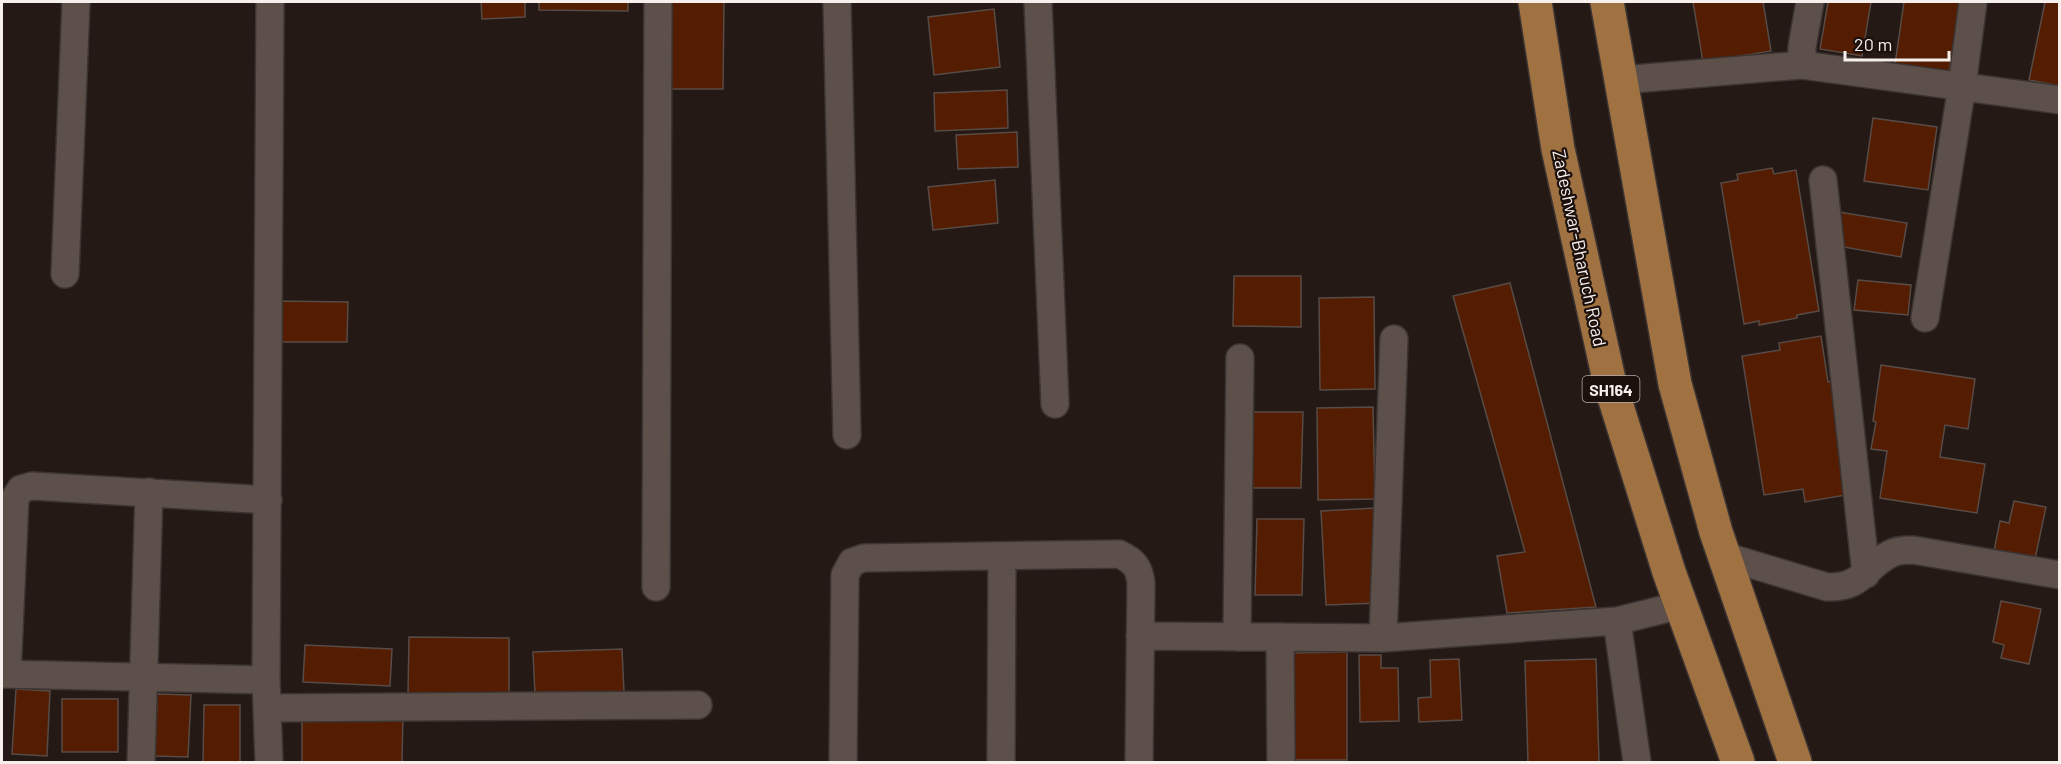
<svg xmlns="http://www.w3.org/2000/svg" width="2061" height="764" viewBox="0 0 2061 764" font-family="Barlow,sans-serif">
	<style>
		.building { fill: #541d01; stroke: #584b46; stroke-width: 1.5 }
		.lines { fill: none; stroke-linecap: round; stroke-linejoin: round }
		.minor-casing { stroke: #3c3432; stroke-width: 30 }
		.primary-casing { stroke: #3c3432; stroke-width: 36 }
		.minor { stroke: #5d504a; stroke-width: 27 }
		.primary { stroke: #a07242; stroke-width: 33 }
		.labels { text-anchor: middle; dominant-baseline: central; stroke-width: 4.5; stroke-linejoin: round; paint-order: stroke }
		.shield { fill: #1b100c; stroke: #b5aca9; stroke-width: 1.5 }
		.shield-label { font-size: 16px; font-weight: bold; fill: #f7efec }
		.street-label { font-size: 18px; fill: #f7efec; stroke: #1b100c }
	</style>
	<rect width="100%" height="100%" fill="#241915"/>
	<path class="building" d="M481,2H525V17L482,19Z
		M539,2H628V11L539,10Z
		M668,2H724L723,89H667Z
		M1693,2H1763L1771,51L1703,62Z
		M1828,2H1871L1862,56L1820,49Z
		M1904,2H1960L1948,78L1894,71Z
		M2045,2H2060V86L2029,80Z
		M994,9L1000,67L934,75L928,17Z
		M1007,90L1008,128L935,131L934,93Z
		M1873,118L1937,127L1928,190L1864,181Z
		M1017,132L1018,167L958,169L956,135Z
		M1772,168L1774,174L1796,170L1819,311L1797,315V318L1759,325V321L1744,324L1721,183L1738,180L1737,174Z
		M995,180L998,223L933,230L928,187Z
		M1839,212L1907,223L1901,257L1832,245Z
		M1234,276H1301V327L1233,326Z
		M1858,280L1911,285L1908,315L1854,310Z
		M1510,283L1596,607L1507,613L1497,556L1525,552L1453,296Z
		M1374,297L1375,389L1320,390L1319,298Z
		M276,301L348,302L347,342H275Z
		M1821,336L1828,382L1836,381L1843,427L1836,428L1846,495L1805,502L1803,489L1764,495L1742,356L1780,350L1779,343Z
		M1881,365L1975,379L1968,429L1945,425L1940,457L1985,464L1977,513L1880,498L1887,451L1871,449L1876,422L1873,421Z
		M1373,407L1375,499L1318,500L1317,408Z
		M1253,412H1303L1301,488H1251Z
		M2014,501L2046,507L2035,559L1994,551L2000,521L2009,523Z
		M1375,508L1380,603L1326,605L1321,511Z
		M1257,519H1304L1302,595H1255Z
		M2001,601L2041,609L2029,664L2001,658L2004,645L1993,642Z
		M409,637L509,638V695L408,694Z
		M305,645L392,649L390,686L303,682Z
		M622,649L624,692L535,695L533,652Z
		M1347,652V760H1291L1290,653Z
		M1359,655H1381V668H1398L1399,721L1360,722Z
		M1459,659L1462,720L1419,722L1418,698L1431,697L1430,660Z
		M1596,659L1599,762H1528L1525,661Z
		M16,689L50,691L47,756L12,754Z
		M157,694L191,695L188,757L155,756Z
		M62,699H118V752H62Z
		M204,705H240V762H203Z
		M302,713L403,714L402,762H302Z"/>
	<g class="lines">
		<defs>
			<path id="minor" d="M837,2L847,435
				M1038,2L1055,404
				M1810,2L1802,47V65L2060,100
				M1621,80L1802,65
				M1823,180L1866,574
				M65,274L76,2
				M1925,318L1962,86L1973,2
				M1724,556L1827,587C1863,588 1863,568 1890,554C1897,550 1906,550 1913,550L2060,575
				M656,587L658,2
				M1140,636L1383,638L1617,621
				M1237,637L1240,358
				M1280,637L1281,762
				M1383,638L1394,339
				M2,674L266,680
				M7,674L15,498L21,489L32,486L268,500
				M267,708L698,705
				M141,762L149,492
				M269,762L266,680L270,2
				M843,762L845,575L852,562L864,558L1119,554C1134,561 1139,567 1141,583L1139,762
				M1001,762L1002,556
				M1637,762L1617,621L1681,605"/>
			<path id="primary" d="M1535,2L1558,149L1610,384L1669,572L1738,762
				M1607,2L1675,384L1716,532L1795,762"/>
		</defs>
		<use href="#minor" class="minor-casing"/>
		<use href="#primary" class="primary-casing"/>
		<use href="#minor" class="minor"/>
		<use href="#primary" class="primary"/>
	</g>
	<g class="labels">
		<rect class="shield" x="1582.5" y="376" width="57" height="26" rx="4.5"/>
		<g class="shield-label">
			<text x="1611" y="389">SH164</text>
		</g>
		<g class="street-label">
			<text transform="translate(1580 248) rotate(78)">Zadeshwar-Bharuch Road</text>
		</g>
	</g>
	<rect width="2061" height="764" fill="none" stroke="#f7efec" stroke-width="6"/>
	<path d="M1845 51v9h104v-9" fill="none" stroke="#f7efec" stroke-width="3"/>
	<text x="1854" y="51" font-size="18" fill="#f7efec" stroke="#1b100c" stroke-width="4.5" paint-order="stroke">20 m</text>
</svg>
